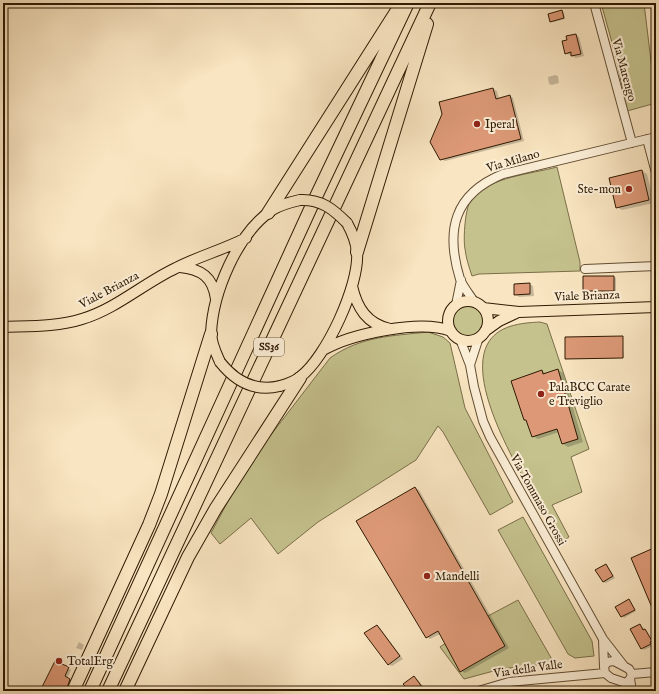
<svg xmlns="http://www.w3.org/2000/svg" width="659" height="694" viewBox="0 0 659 694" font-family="'IM FELL English',serif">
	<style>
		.green { fill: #c5c28e; stroke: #7a6e48 }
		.shadow { fill: #0003 }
		.building { fill: #d97; stroke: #2f1a02 }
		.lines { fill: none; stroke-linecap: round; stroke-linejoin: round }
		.minor-casing { stroke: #624d32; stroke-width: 10 }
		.major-casing { stroke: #2f1a02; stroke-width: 12 }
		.highway-casing { stroke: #2f1a02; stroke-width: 14 }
		.minor { stroke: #fbeed7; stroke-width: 8 }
		.major { stroke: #f9e5c1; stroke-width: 10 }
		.highway { stroke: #f9e5c1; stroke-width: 12 }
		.major-bridge-casing { stroke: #2f1a02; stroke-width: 12; stroke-linecap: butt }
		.major-bridge { stroke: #f9e5c1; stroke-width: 10 }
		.poi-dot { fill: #8f2418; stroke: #fbeed7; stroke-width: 1.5 }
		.labels { text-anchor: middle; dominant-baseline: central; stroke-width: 4; stroke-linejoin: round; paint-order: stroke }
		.shield { fill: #fbeed7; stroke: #6c5a42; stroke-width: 1 }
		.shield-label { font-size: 11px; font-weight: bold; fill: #2f1a02 }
		.street-label { font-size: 12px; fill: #2f1a02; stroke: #fbeed7 }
		.poi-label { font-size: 12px; fill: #2f1a02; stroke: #fbeed7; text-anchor: start }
	</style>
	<rect width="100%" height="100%" fill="#f9e5c1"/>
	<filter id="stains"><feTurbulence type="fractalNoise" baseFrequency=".005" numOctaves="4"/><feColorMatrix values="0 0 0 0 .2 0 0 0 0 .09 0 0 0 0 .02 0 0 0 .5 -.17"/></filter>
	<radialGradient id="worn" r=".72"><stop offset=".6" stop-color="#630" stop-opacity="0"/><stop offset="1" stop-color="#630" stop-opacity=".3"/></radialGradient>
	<path class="green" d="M601,3H644L656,103L627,111L616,57Z
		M557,167L580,262V271L479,274L472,276C469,267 466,258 465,249C463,239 465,206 472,198C490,177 531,174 557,167Z
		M453 321a15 15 0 1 1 30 0a15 15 0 1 1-30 0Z
		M540,322L547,324L589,449L571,457L582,492L552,505L569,537L561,542C537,500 464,392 487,345C497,325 521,323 540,322Z
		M428,332L443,337L450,343L465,408L513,502L490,515L443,432L438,426L416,460L318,522L278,554L251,518L220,544L211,533L247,466L330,358C361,336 392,336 428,332Z
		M523,517L592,641L594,656L575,658L568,654L498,530Z
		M518,600L554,663L501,669L464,679L440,647L473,624Z"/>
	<path class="shadow" d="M562,11L564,13L565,19L553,22L551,21Z
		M576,35L579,37L584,56L576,58L566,53L568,41Z
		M555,75L558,76L559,83L552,85L549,84L548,77Z
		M493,89L497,91L499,99L510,96L513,98L524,141L445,161L441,159L443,114L440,103Z
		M642,171L647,174L654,203L622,210L617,207Z
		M614,277L616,278V291L584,290Z
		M529,284L533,286L534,296L519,297L515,294Z
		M622,337L624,358L567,359Z
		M558,370L563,373L583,442L568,447L563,444L559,432L538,439L533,436L528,421L525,420L542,371L547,374Z
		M415,488L419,490L509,648L465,673L461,671L440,634L430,639L427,637Z
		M606,565L615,578L606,583L603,582Z
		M629,600L636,611L624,618L617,607Z
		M640,625L647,631L653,643L652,644L653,646L644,650L631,629Z
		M377,626L380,628L403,659L392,666L388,664Z
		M79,642L84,645L82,650L76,648Z
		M68,668L71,670L67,678L73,681L70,691H52Z
		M414,677L418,680L427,691H410Z"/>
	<path class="building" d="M562,10L564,18L550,22L548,14Z
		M576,34L581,54L571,56V52L565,54L562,41L567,40L566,36Z
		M493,88L496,99L510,95L521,139L440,160L430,142L442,114L439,102Z
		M642,170L649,200L616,208L609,178Z
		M583,276H614V291H583Z
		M530,283V294L514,295V284Z
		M623,336V358L565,359V337Z
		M558,369L578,439L562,444L557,429L532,437L526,420H524L511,381L542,370L543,374Z
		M415,487L505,646L460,672L438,631L426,638L356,521Z
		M656,547V617L631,558Z
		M606,564L613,576L603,582L595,570Z
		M629,599L635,610L621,617L615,607Z
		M640,624L643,630L645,629L652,641L650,642L651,644L641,649L630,629Z
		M377,625L400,656L388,665L364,633Z
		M55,661L69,667L65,676L70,679L66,691H51L42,687Z
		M414,676L425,691H409L403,684Z"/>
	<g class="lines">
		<defs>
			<path id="minor" d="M594,3L632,143
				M647,139L656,173
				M585,269L656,266
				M475,303C470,295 463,287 460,279C445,230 454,194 503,174L656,137
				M456,305L461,280
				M460,339L470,365L474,387L483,421L490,437L603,639L624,666
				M470,365L479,337
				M603,639L604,667
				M614,661L629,669L632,674L630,679L626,683L611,678L605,673L604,667L607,662Z
				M632,674L656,672
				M630,679L632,691
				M478,691L509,682L605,673"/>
			<path id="major" d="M180,267C201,269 213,277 216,299
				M352,286C357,308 367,324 390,329
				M448 321a20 20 0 1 1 40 0a20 20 0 1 1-40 0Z
				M483,308L519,312L656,307
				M3,327C29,326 57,327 82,319C116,309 144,283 176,268C199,256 223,250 246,238
				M485,331L499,321L516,313
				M323,350C351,334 420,319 451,331
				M220,362C216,353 211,343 211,333C213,292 237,234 272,210C280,205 291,202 300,200
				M280,386C287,384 294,382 300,377C326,358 360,284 357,252C356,241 352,232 347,223"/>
			<path id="highway" d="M268,213L401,4
				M357,252L427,24
				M73,691L149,525L161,494L211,334
				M90,691L313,203L408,3
				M108,691L430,3
				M125,691L188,557L216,508L300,378"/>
		</defs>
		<use href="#minor" class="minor-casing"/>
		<use href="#major" class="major-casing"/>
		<use href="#highway" class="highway-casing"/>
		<use href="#minor" class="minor"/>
		<use href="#major" class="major"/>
		<use href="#highway" class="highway"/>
		<defs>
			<path id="major-bridge" d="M300,200C321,199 333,209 347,223
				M220,362C235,381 255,392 280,386"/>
		</defs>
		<use href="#major-bridge" class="major-bridge-casing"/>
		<use href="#major-bridge" class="major-bridge"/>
	</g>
	<g class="poi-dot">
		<circle cx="477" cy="124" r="4"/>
		<circle cx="629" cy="189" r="4"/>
		<circle cx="541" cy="394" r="4"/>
		<circle cx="427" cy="576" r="4"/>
		<circle cx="59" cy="661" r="4"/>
	</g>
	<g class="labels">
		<rect class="shield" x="254" y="338" width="30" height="18" rx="3"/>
		<g class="shield-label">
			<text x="269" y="347">SS36</text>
		</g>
		<g class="street-label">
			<text transform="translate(624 70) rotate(75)">Via Marengo</text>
			<text transform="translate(513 161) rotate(-16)">Via Milano</text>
			<text transform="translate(109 290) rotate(-28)">Viale Brianza</text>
			<text transform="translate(587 296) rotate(-2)">Viale Brianza</text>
			<text transform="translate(538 500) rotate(61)">Via Tommaso Grossi</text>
			<text transform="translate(528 669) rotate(-8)">Via della Valle</text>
		</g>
		<g class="poi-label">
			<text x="485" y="124">Iperal</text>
			<text x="621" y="189" text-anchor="end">Ste-mon</text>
			<text x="549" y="387">PalaBCC Carate<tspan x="549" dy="14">e Treviglio</tspan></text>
			<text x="435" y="576">Mandelli</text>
			<text x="67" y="661">TotalErg</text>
		</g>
	</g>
	<rect width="659" height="694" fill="none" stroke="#f9e5c1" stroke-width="16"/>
	<rect x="4" y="4" width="651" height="686" fill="none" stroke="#2f1a02" stroke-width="2"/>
	<rect x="8" y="8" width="643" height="678" fill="none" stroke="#2f1a02"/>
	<rect width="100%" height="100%" filter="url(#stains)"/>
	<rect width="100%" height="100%" fill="url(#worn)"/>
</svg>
